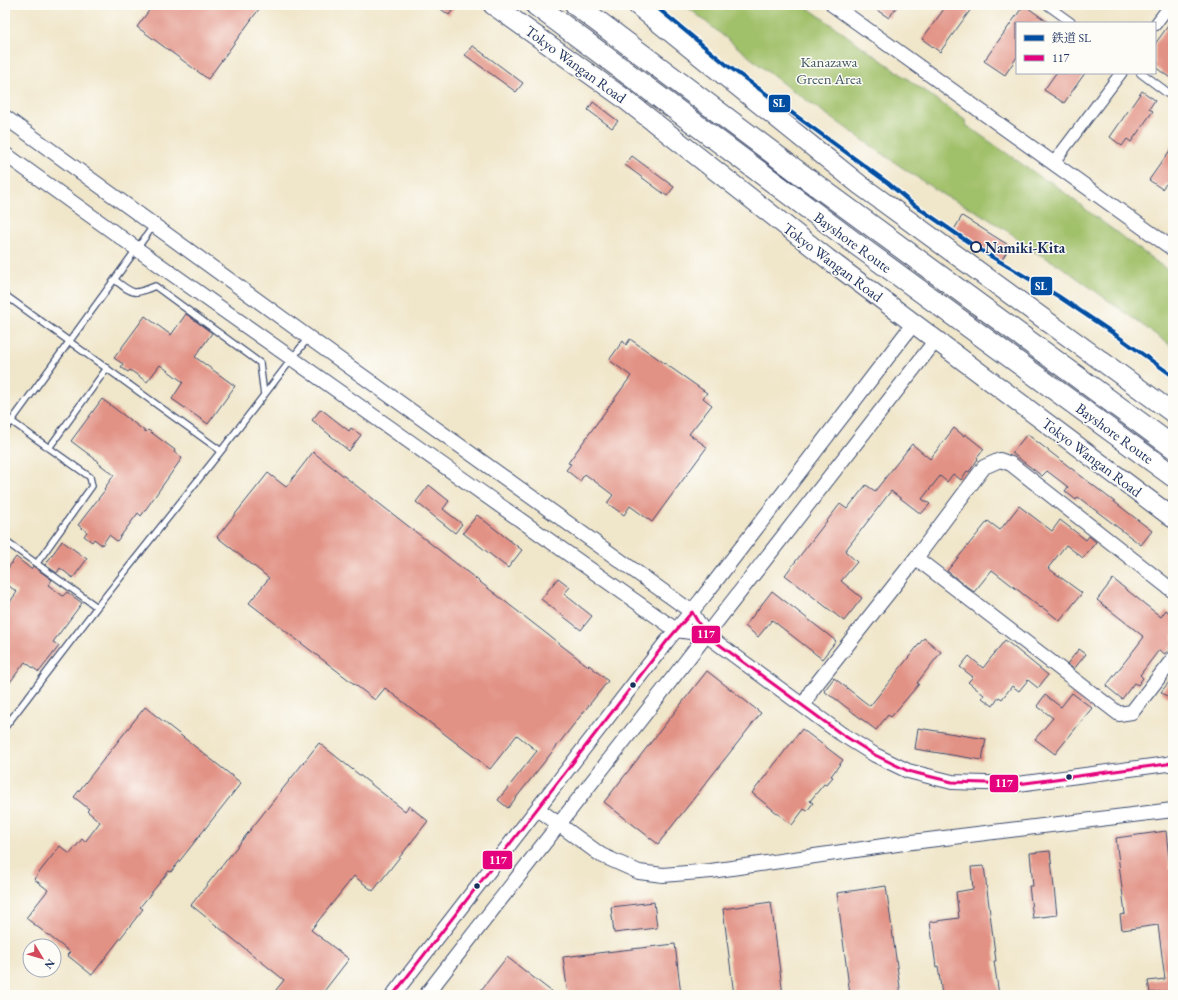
<svg xmlns="http://www.w3.org/2000/svg" width="1178" height="1000" viewBox="0 0 1178 1000" font-family="'EB Garamond','Noto Serif JP',serif">
	<style>
		.green { fill: #a0c069; stroke: #5e7864 }
		.building { fill: #e29285 }
		.lines { fill: none; stroke-linecap: round; stroke-linejoin: round }
		.service-casing { stroke: #3b4a6e; stroke-width: 8 }
		.pedestrian-casing { stroke: #3b4a6e; stroke-width: 10 }
		.minor-casing { stroke: #3b4a6e; stroke-width: 13 }
		.tertiary-casing { stroke: #3b4a6e; stroke-width: 16 }
		.trunk-casing { stroke: #3b4a6e; stroke-width: 21 }
		.motorway-casing { stroke: #3b4a6e; stroke-width: 23 }
		.service { stroke: #fff; stroke-width: 5.5 }
		.pedestrian { stroke: #fff; stroke-width: 8 }
		.minor { stroke: #fff; stroke-width: 11 }
		.tertiary { stroke: #fff; stroke-width: 14 }
		.trunk { stroke: #fff; stroke-width: 19 }
		.motorway { stroke: #fff; stroke-width: 21 }
		.bus-1-casing { stroke: #fdfcf7; stroke-width: 6 }
		.bus-1 { stroke: #e5007d; stroke-width: 3 }
		.rail-1-casing { stroke: #fdfcf7; stroke-width: 7 }
		.rail-1 { stroke: #004ea2; stroke-width: 4 }
		.stop-dot { fill: #fdfcf7; stroke: #1b2f5e; stroke-width: 2 }
		.bus-dot { fill: #1b2f5e; stroke: #fdfcf7; stroke-width: 1.5 }
		.labels { text-anchor: middle; dominant-baseline: central; stroke-width: 3; stroke-linejoin: round; paint-order: stroke }
		.park-label { font-size: 15px; fill: #435a61; stroke: #fdfcf7 }
		.street-label { font-size: 15px; fill: #1b2f5e; stroke: #fdfcf7 }
		.stop-label { font-size: 15px; font-weight: bold; fill: #1b2f5e; stroke: #fdfcf7; text-anchor: start }
		.line-badge { stroke: #fdfcf7; stroke-width: 1.5 }
		.badge-label { font-size: 11px; text-anchor: middle; font-weight: bold; fill: #fff }
	</style>
	<rect width="100%" height="100%" fill="#fdfcf7"/>
	<filter id="ink" filterUnits="userSpaceOnUse"><feTurbulence type="fractalNoise" baseFrequency=".025" numOctaves="2"/><feDisplacementMap in="SourceGraphic" scale="8" xChannelSelector="R" yChannelSelector="G"/><feConvolveMatrix kernelMatrix="1 2 1 2 8 2 1 2 1" color-interpolation-filters="sRGB"/></filter>
	<filter id="wash" filterUnits="userSpaceOnUse"><feTurbulence type="fractalNoise" baseFrequency=".012" numOctaves="4" result="noise"/><feDisplacementMap in="SourceGraphic" scale="16" xChannelSelector="R" yChannelSelector="G"/><feGaussianBlur stdDeviation="0.9" result="paint"/><feColorMatrix in="noise" values="0 0 0 0 0 0 0 0 0 0 0 0 0 0 0 0 0 1.4 0 .05"/><feComposite in="paint" operator="in"/></filter>
	<g filter="url(#wash)">
		<rect width="100%" height="100%" fill="#f0e6ca"/>
		<path class="green" d="M685,5H804L965,120L966,125L1045,180L1051,182L1097,218L1173,274V347L1059,265L1024,246L1012,234L976,211L945,196L897,164L778,80Z"/>
		<g id="blocks">
			<path class="building" d="M153,5H262L208,79L137,27Z
				M435,5H456L449,15Z
				M869,5H898L889,18Z
				M947,5H974L940,52L922,39Z
				M1024,5L1049,23H1017V57L1005,75L984,61Z
				M1173,19V80L1155,67V44Z
				M472,46H473L523,83L516,92L465,55Z
				M1056,73H1085L1064,103L1044,90Z
				M1142,91L1155,100L1149,109L1153,111L1131,142L1127,139L1122,146L1110,137Z
				M593,102L618,121L612,128L588,110Z
				M1173,146V187L1167,183L1162,189L1149,180Z
				M632,156L674,187L667,196L625,165Z
				M962,216L1010,246L1000,263L952,233Z
				M186,314L212,333L195,357L235,386L208,424L172,399L183,382L160,365L147,382L130,370L128,372L121,367L123,364L114,358L145,316L171,335Z
				M630,339L707,393L703,398L712,405L689,434L707,447L652,522L630,506L624,515L607,503L613,495L585,474L580,481L566,470L571,464L568,463L631,376L609,360L623,341L626,345Z
				M102,399L146,432L148,430L175,450L174,452L182,458L141,516L138,513L117,541L109,535L102,545L94,539L92,542L84,536L87,532L78,525L105,490L104,489L114,475L98,463L99,462L71,441Z
				M321,409L349,431L351,428L361,435L349,451L312,420Z
				M954,428L964,436L965,434L984,449L977,458L978,459L969,472L967,471L961,480L953,474L947,482L940,476L922,499L930,504L921,514L891,491L845,551L857,562L841,581L862,598L844,621L785,575L840,504L847,509L866,485L875,491L912,444L930,459Z
				M1027,434L1152,531L1141,545L1078,497L1076,500L1065,491L1068,487L1047,471L1042,476L1012,453Z
				M313,452L588,666L589,665L608,681L508,808L498,800L537,751L517,735L490,769L385,688L375,700L249,603L269,578L217,537L268,473L286,487Z
				M429,485L449,501L443,509L462,524L455,533L416,502Z
				M1019,506L1052,531L1060,520L1086,540L1089,536L1096,542L1083,558L1066,545L1048,568L1082,593L1060,621L1042,607L1041,608L992,570L974,592L947,571L988,521L1000,530Z
				M477,515L522,550L508,568L463,533Z
				M62,541L87,559L73,578L60,568L57,573L45,565Z
				M16,557L31,569L33,566L52,580L48,585L63,596L67,592L82,603L53,642L59,646L39,672L25,662L5,689V609L17,592L5,583V572Z
				M558,578L570,587L564,594L592,616L581,630L541,599Z
				M1113,579L1161,617L1166,610L1173,616V644L1165,654L1159,650L1140,675L1143,678L1138,685L1134,683L1122,699L1106,686L1144,637L1097,600Z
				M772,591L836,641L822,659L772,620L758,637L745,626Z
				M924,638L941,652L917,683L919,684L891,717L888,715L876,730L833,697H832L824,691L834,678L870,706Z
				M1005,640L1048,675L1038,688L1028,680L1019,691L1012,686L1002,699L999,697L993,706L982,698L984,695L968,682L973,677L960,667L969,656L983,668Z
				M1079,649L1086,654L1074,669L1067,664Z
				M707,671L761,713L658,844L604,802Z
				M1173,677V701L1161,692Z
				M1072,693L1092,708L1055,754L1035,739L1053,718L1037,706L1045,695L1061,707Z
				M145,707L241,783L171,872L169,871L140,907L143,909L92,975L67,955L70,952L26,918L48,890L34,879L60,846L70,854L82,839L85,842L100,822L87,811L89,809L74,797Z
				M918,728L986,739L982,760L915,749Z
				M802,729L843,760L831,776L833,777L826,785L824,784L810,801L813,803L807,811L804,809L792,825L752,793Z
				M319,743L405,811L409,806L428,821L373,891L354,876L311,930L349,959L321,995H272L284,980L191,905Z
				M1166,831L1170,868H1173V995H1167L1166,991L1150,993L1148,981L1165,979L1158,925L1122,930L1120,915L1125,914L1116,838Z
				M1050,851L1057,915L1033,918L1029,886H1033L1030,853Z
				M984,866L996,961H994L999,995H942L938,966L936,967L930,922L959,918L956,892L973,889L971,867Z
				M886,886L901,995H850L837,893Z
				M654,902L657,928L614,933L611,907Z
				M771,902L783,995H734L723,909Z
				M675,944L681,995H568L563,957Z
				M507,957L556,995H477Z"/>
		</g>
	</g>
	<g filter="url(#ink)">
		<use href="#blocks" fill-opacity="0" stroke="#3b4a6e" stroke-width="1"/>
		<g class="lines">
			<defs>
				<path id="service" d="M115,280C134,295 133,295 155,286L260,363L264,395
					M5,295L221,451
					M11,421L90,477L92,486L37,563
					M5,430L154,225
					M49,448L107,368
					M5,541L97,607
					M5,727L97,607L221,451L308,338"/>
				<path id="pedestrian" d="M1047,5L1072,23
					M1141,73L1173,97"/>
				<path id="minor" d="M1155,25L1170,5
					M1054,162L1121,73"/>
				<path id="tertiary" d="M833,5L1173,249
					M5,117L308,337L692,612L705,634L840,733L875,755L908,771L952,782L1018,784L1167,764L1173,762
					M5,154L137,249L676,630L705,634
					M916,558L1119,714L1132,712L1173,659
					M804,706L811,691L916,558L984,467L1000,460L1011,464L1173,591
					M538,809L601,855L639,872L663,875L711,871L904,843L1173,810
					M393,995L667,641L701,600L914,323
					M426,995L936,340"/>
				<path id="trunk" d="M493,5L622,97L828,259L1173,518
					M637,5L860,185L1173,413"/>
				<path id="motorway" d="M536,5L856,244L1173,476
					M576,5L794,169L1173,447"/>
			</defs>
			<use href="#service" class="service-casing"/>
			<use href="#pedestrian" class="pedestrian-casing"/>
			<use href="#minor" class="minor-casing"/>
			<use href="#tertiary" class="tertiary-casing"/>
			<use href="#trunk" class="trunk-casing"/>
			<use href="#motorway" class="motorway-casing"/>
			<use href="#service" class="service"/>
			<use href="#pedestrian" class="pedestrian"/>
			<use href="#minor" class="minor"/>
			<use href="#tertiary" class="tertiary"/>
			<use href="#trunk" class="trunk"/>
			<use href="#motorway" class="motorway"/>
			<defs>
				<path id="bus-1" d="M393,995L667,641L692,612L705,634L840,733L875,755L908,771L952,782L1018,784L1167,764L1173,762"/>
			</defs>
			<use href="#bus-1" class="bus-1-casing"/>
			<use href="#bus-1" class="bus-1"/>
			<defs>
				<path id="rail-1" d="M654,5L728,66L888,183L910,202L977,248L1058,296L1116,335L1173,376"/>
			</defs>
			<use href="#rail-1" class="rail-1-casing"/>
			<use href="#rail-1" class="rail-1"/>
		</g>
	</g>
	<circle class="stop-dot" cx="976" cy="247" r="5"/>
	<g class="bus-dot">
		<circle cx="633" cy="685" r="3.5"/>
		<circle cx="1069" cy="777" r="3.5"/>
		<circle cx="477" cy="886" r="3.5"/>
	</g>
	<g class="labels">
		<g class="park-label">
			<text x="829" y="61">Kanazawa<tspan x="829" dy="17">Green Area</tspan></text>
		</g>
		<g class="street-label">
			<text transform="translate(576 64) rotate(36)">Tokyo Wangan Road</text>
			<text transform="translate(853 242) rotate(36)">Bayshore Route</text>
			<text transform="translate(833 262) rotate(37)">Tokyo Wangan Road</text>
			<text transform="translate(1115 433) rotate(36)">Bayshore Route</text>
			<text transform="translate(1092 457) rotate(37)">Tokyo Wangan Road</text>
		</g>
		<g class="stop-label">
			<text x="985" y="247">Namiki-Kita</text>
		</g>
	</g>
	<g class="line-badge">
		<rect x="768" y="94" width="23" height="19" rx="4" fill="#004ea2"/>
		<rect x="1030" y="276" width="23" height="20" rx="4" fill="#004ea2"/>
		<rect x="691" y="625" width="30" height="19" rx="4" fill="#e5007d"/>
		<rect x="989" y="774" width="30" height="19" rx="4" fill="#e5007d"/>
		<rect x="482" y="850" width="31" height="20" rx="4" fill="#e5007d"/>
	</g>
	<g class="badge-label">
		<text x="779" y="107">SL</text>
		<text x="1041" y="290">SL</text>
		<text x="706" y="638">117</text>
		<text x="1004" y="787">117</text>
		<text x="498" y="864">117</text>
	</g>
	<rect width="1178" height="1000" fill="none" stroke="#fdfcf7" stroke-width="20"/>
	<rect x="1016" y="22" width="140" height="52" fill="#fdfcf7" stroke="#a3aaba"/>
	<rect x="1024" y="35" width="20" height="6" fill="#004ea2" stroke="#a3aaba"/>
	<text x="1052" y="42" font-size="12" fill="#1b2f5e">鉄道 SL</text>
	<rect x="1024" y="55" width="20" height="6" fill="#e5007d" stroke="#a3aaba"/>
	<text x="1052" y="62" font-size="12" fill="#1b2f5e">117</text>
	<g transform="translate(42 958) rotate(128)"><circle r="19" fill="#fdfcf7" stroke="#a3aaba"/>
	<path d="M0-3L7 15L0 10L-7 15Z" fill="#d1495b"/>
	<text y="-6" font-size="11" font-weight="bold" text-anchor="middle" fill="#1b2f5e">N</text>
	</g>
</svg>
